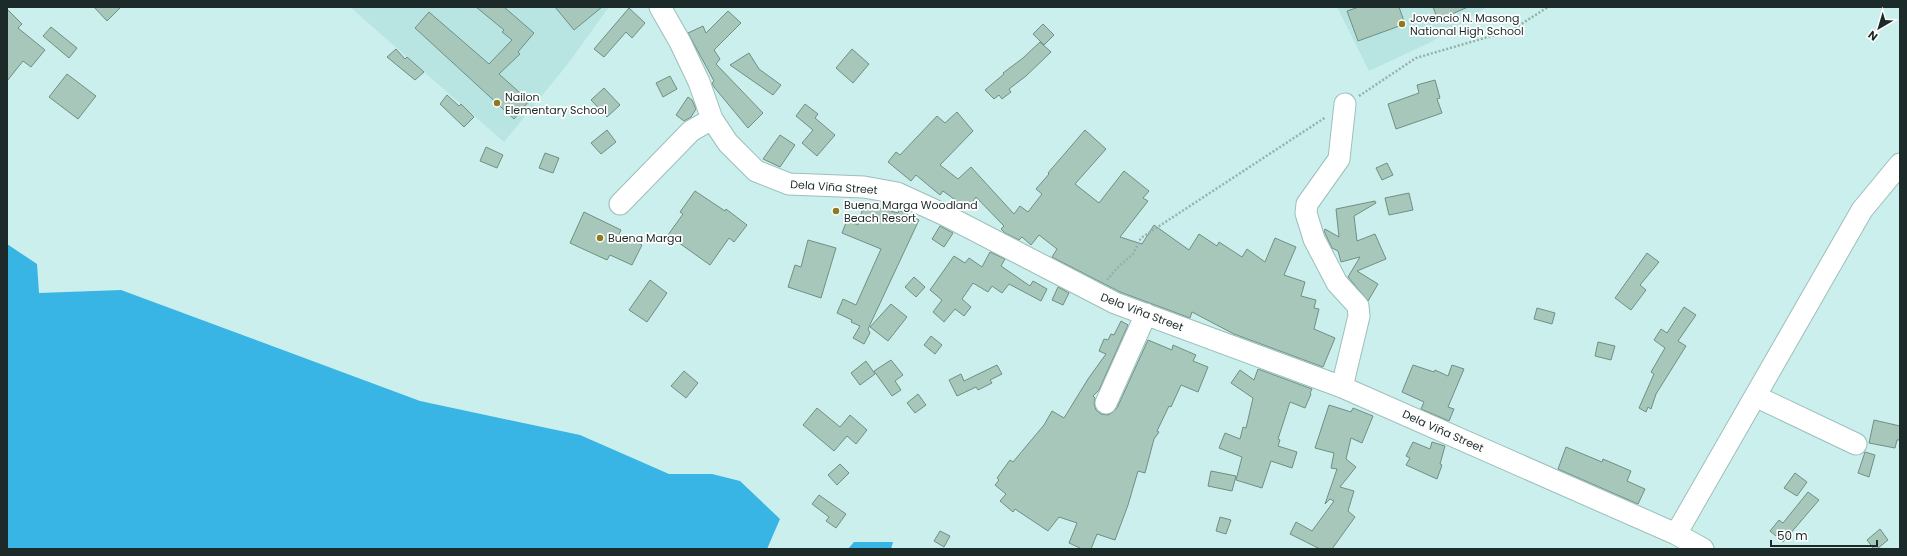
<svg xmlns="http://www.w3.org/2000/svg" width="1907" height="556" viewBox="0 0 1907 556" font-family="Poppins,sans-serif">
	<style>
		.built { fill: #b8e5e2 }
		.water { fill: #38b4e5 }
		.building { fill: #a7c7bb; stroke: #708f84 }
		.lines { fill: none; stroke-linecap: round; stroke-linejoin: round }
		.minor-casing { stroke: #9cbfbc; stroke-width: 23 }
		.path { stroke: #94b1ae; stroke-width: 2.5; stroke-dasharray: 2 2; stroke-linecap: butt }
		.minor { stroke: #fff; stroke-width: 21 }
		.poi-dot { fill: #907a20; stroke: #fff; stroke-width: 1.5 }
		.labels { text-anchor: middle; dominant-baseline: central; stroke-width: 3.5; stroke-linejoin: round; paint-order: stroke }
		.poi-label { font-size: 11px; fill: #1c2a29; stroke: #fff; text-anchor: start }
		.street-label { font-size: 11px; fill: #1c2a29; stroke: #fff }
	</style>
	<rect width="100%" height="100%" fill="#cbefec"/>
	<path class="built" d="M350,7H609L567,65L504,142Z
		M1337,7H1487L1431,42L1369,71Z"/>
	<path class="water" d="M7,244L37,264L39,293L121,290L420,401L580,435L669,474H712L740,481L780,519L767,549H7Z
		M854,542H893L891,549H848Z"/>
	<path class="building" d="M94,7H121L107,21Z
		M476,7H504L534,33L518,52L520,54L499,74L529,101L514,119L415,28L429,12L489,64L512,40L502,32L504,30Z
		M555,7H602L574,30Z
		M1359,7H1399L1405,24L1358,41L1347,11Z
		M1433,7H1468L1438,20Z
		M629,8L645,23L632,38L626,32L604,57L594,49Z
		M7,9L22,24L18,28L45,50L31,67L23,61L7,81Z
		M728,11L741,23L714,50L720,59L716,64L763,113L748,128L714,87L712,83L714,81L688,33L703,26L706,33Z
		M1043,24L1054,35L1044,45L1033,34Z
		M51,27L77,48L69,58L43,36Z
		M1040,42L1051,52L1026,76L1009,89L1011,92L1002,99L999,95L994,99L985,90L1004,74L1003,73L1023,58Z
		M396,49L405,59L407,57L424,72L415,80L387,57Z
		M852,49L869,64L853,83L836,68Z
		M749,53L759,69L781,85L773,95L730,65Z
		M67,74L96,96L78,119L49,97Z
		M670,76L677,89L663,97L656,83Z
		M1435,80L1440,98L1437,99L1442,113L1396,129L1388,104L1419,93L1417,85Z
		M604,88L620,105L607,117L591,100Z
		M447,95L459,106L461,104L474,117L464,127L440,104Z
		M688,97L692,100L696,109L691,117L684,121L676,115Z
		M805,104L818,114L815,118L835,135L817,156L802,143L813,130L796,116Z
		M957,112L973,131L940,165L958,179L971,167L1014,214L1020,206L1028,212L1042,194L1036,189L1049,174L1048,173L1085,130L1106,149L1075,184L1099,203L1124,171L1149,191L1143,198L1148,201L1120,237L1142,244L1154,225L1189,250L1199,234L1217,246L1219,242L1242,257L1247,249L1265,262L1275,238L1296,247L1284,275L1305,282L1301,296L1316,300L1314,308L1319,309L1314,329L1335,338L1323,367L1234,334L1192,312L1190,318L1120,292L1052,257L1057,249L1039,235L1031,245L1022,237L1019,240L1005,233L1001,229L1004,226L976,197L968,209L943,191L940,195L916,175L911,181L888,162L896,152L900,155L937,116L945,123Z
		M607,130L616,142L601,154L591,143Z
		M780,135L795,145L780,167L763,159Z
		M486,147L503,155L497,168L480,161Z
		M545,153L559,158L553,173L539,168Z
		M1387,163L1393,175L1382,180L1376,168Z
		M695,191L725,211L726,209L747,225L734,242L729,238L710,265L668,235L683,214L680,212Z
		M1409,193L1413,210L1389,215L1385,198Z
		M1375,201L1376,203L1354,216L1357,241L1375,234L1386,259L1357,271L1378,284L1368,301L1348,277L1360,257L1341,262L1338,251L1332,248L1324,231L1325,229L1339,237L1336,209Z
		M864,204L898,213L899,210L919,220L868,329L870,333L864,344L853,338L860,326L851,322L852,320L837,313L843,299L856,305L881,249L842,233L847,220L858,225Z
		M584,212L621,230L619,234L642,245L632,265L610,255L607,260L570,243Z
		M940,226L953,233L944,247L932,239Z
		M808,240L836,248L821,298L788,287L795,265L801,267Z
		M990,252L1005,259L1001,266L1030,286L1033,281L1047,289L1041,301L1009,284L1002,293L992,286L988,292L973,283L962,299L971,307L964,316L955,309L944,322L933,312L942,300L930,290L954,256L965,263L969,258L982,267Z
		M1647,253L1659,262L1640,285L1646,290L1631,310L1615,298Z
		M914,277L925,287L916,297L905,287Z
		M650,280L667,293L647,322L629,310Z
		M1058,287L1069,293L1063,305L1052,300Z
		M891,304L907,317L888,341L870,327Z
		M1684,307L1696,315L1678,341L1686,346L1656,394L1651,409L1648,407L1646,412L1639,408L1654,374L1651,372L1665,348L1654,340L1661,329L1667,333Z
		M1537,308L1555,313L1552,324L1534,319Z
		M1121,321L1128,325L1099,390L1093,396L1095,398L1094,404L1096,410L1101,414L1108,415L1113,412L1117,408L1148,340L1172,350L1173,345L1196,355L1193,361L1208,367L1198,392L1181,385L1171,407L1169,406L1157,431L1159,432L1154,439L1145,473L1138,471L1128,505L1115,540L1097,534L1091,549H1082L1069,543L1077,523L1059,517L1048,531L1015,509L1013,512L1000,501L1006,494L995,485L999,480L997,478L1010,460L1013,462L1044,425L1052,411L1064,418L1088,379L1106,354L1099,351L1104,339L1108,340L1111,334L1114,335Z
		M931,336L942,345L935,354L924,345Z
		M1598,342L1615,346L1611,360L1595,356Z
		M891,360L903,375L895,381L901,390L892,396L874,371Z
		M866,361L875,374L860,385L851,373Z
		M997,365L1002,374L990,380L992,383L978,390L976,387L957,396L949,380L961,374L964,381Z
		M1413,365L1434,372L1435,370L1448,376L1452,365L1464,369L1448,407L1454,409L1449,421L1421,409L1424,402L1402,392Z
		M1258,369L1312,389L1310,393L1311,394L1305,408L1290,402L1278,439L1280,440L1278,446L1297,452L1292,468L1271,461L1262,488L1236,480L1242,457L1219,448L1225,433L1240,439L1243,427L1246,428L1253,398L1231,383L1240,370L1254,380Z
		M684,371L698,383L686,398L671,386Z
		M918,394L926,405L915,413L907,403Z
		M1329,405L1351,412L1353,408L1373,416L1362,443L1351,438L1346,459L1356,467L1340,487L1354,491L1348,511L1355,517L1332,549H1320L1290,534L1296,522L1312,531L1334,501L1330,499L1325,504L1337,469L1331,468L1334,453L1315,448Z
		M817,408L840,427L850,415L867,430L856,444L847,436L834,451L803,425Z
		M1874,420L1900,426V440H1897L1895,448L1869,443Z
		M1413,442L1430,449L1432,442L1445,446L1440,464L1442,465L1437,479L1406,465L1410,458L1406,456Z
		M1566,447L1602,462L1603,459L1631,471L1627,481L1645,489L1638,504L1558,469Z
		M1865,452L1875,455L1869,477L1858,473Z
		M840,464L849,473L837,485L828,475Z
		M1211,471L1236,476L1232,491L1208,486Z
		M1795,473L1807,482L1797,496L1784,488Z
		M1808,492L1819,500L1783,542L1770,531L1779,520L1783,523Z
		M819,495L846,514L836,528L826,521L829,517L812,504Z
		M1220,517L1231,520L1226,534L1216,531Z
		M1880,529L1888,540L1877,549H1874L1867,540Z
		M940,531L950,536L944,547L934,541Z"/>
	<g class="lines">
		<defs>
			<path id="minor" d="M660,7L680,42L699,82L712,119L728,143L756,171L789,184L864,187L897,193L945,215L1115,303L1342,387L1676,534L1703,549
				M620,204L691,131L712,119
				M1342,387L1359,316L1358,306L1337,283L1314,239L1306,213L1307,204L1339,159L1345,104
				M1755,396L1856,444
				M1106,403L1146,314
				M1676,534L1862,210L1900,164"/>
		</defs>
		<use href="#minor" class="minor-casing"/>
		<path class="path" d="M1359,96L1416,58L1512,30L1548,7
			M1107,280L1117,268L1133,254L1141,238L1326,117"/>
		<use href="#minor" class="minor"/>
	</g>
	<g class="poi-dot">
		<circle cx="1402" cy="24" r="4"/>
		<circle cx="497" cy="103" r="4"/>
		<circle cx="836" cy="211" r="4"/>
		<circle cx="600" cy="238" r="4"/>
	</g>
	<g class="labels">
		<g class="poi-label">
			<text x="1410" y="18">Jovencio N. Masong<tspan x="1410" dy="13">National High School</tspan></text>
			<text x="505" y="97">Nailon<tspan x="505" dy="13">Elementary School</tspan></text>
			<text x="844" y="205">Buena Marga Woodland<tspan x="844" dy="13">Beach Resort</tspan></text>
			<text x="608" y="238">Buena Marga</text>
		</g>
		<g class="street-label">
			<text transform="translate(834 187) rotate(4)">Dela Viña Street</text>
			<text transform="translate(1142 312) rotate(21)">Dela Viña Street</text>
			<text transform="translate(1443 431) rotate(24)">Dela Viña Street</text>
		</g>
	</g>
	<rect width="1907" height="556" fill="none" stroke="#1c2a29" stroke-width="16"/>
	<g transform="translate(1879 28) rotate(218)" stroke="#ffffff" stroke-width="3" paint-order="stroke">
	<path d="M0-3L7 15L0 10L-7 15Z" fill="#1c2a29"/>
	<text y="-6" font-size="11" font-weight="bold" text-anchor="middle" fill="#1c2a29">N</text>
	</g>
	<path d="M1771 540v6h106v-6" fill="none" stroke="#1c2a29" stroke-width="2"/>
	<text x="1777" y="540" font-size="12" fill="#1c2a29" stroke="#ffffff" stroke-width="3" paint-order="stroke">50 m</text>
</svg>
